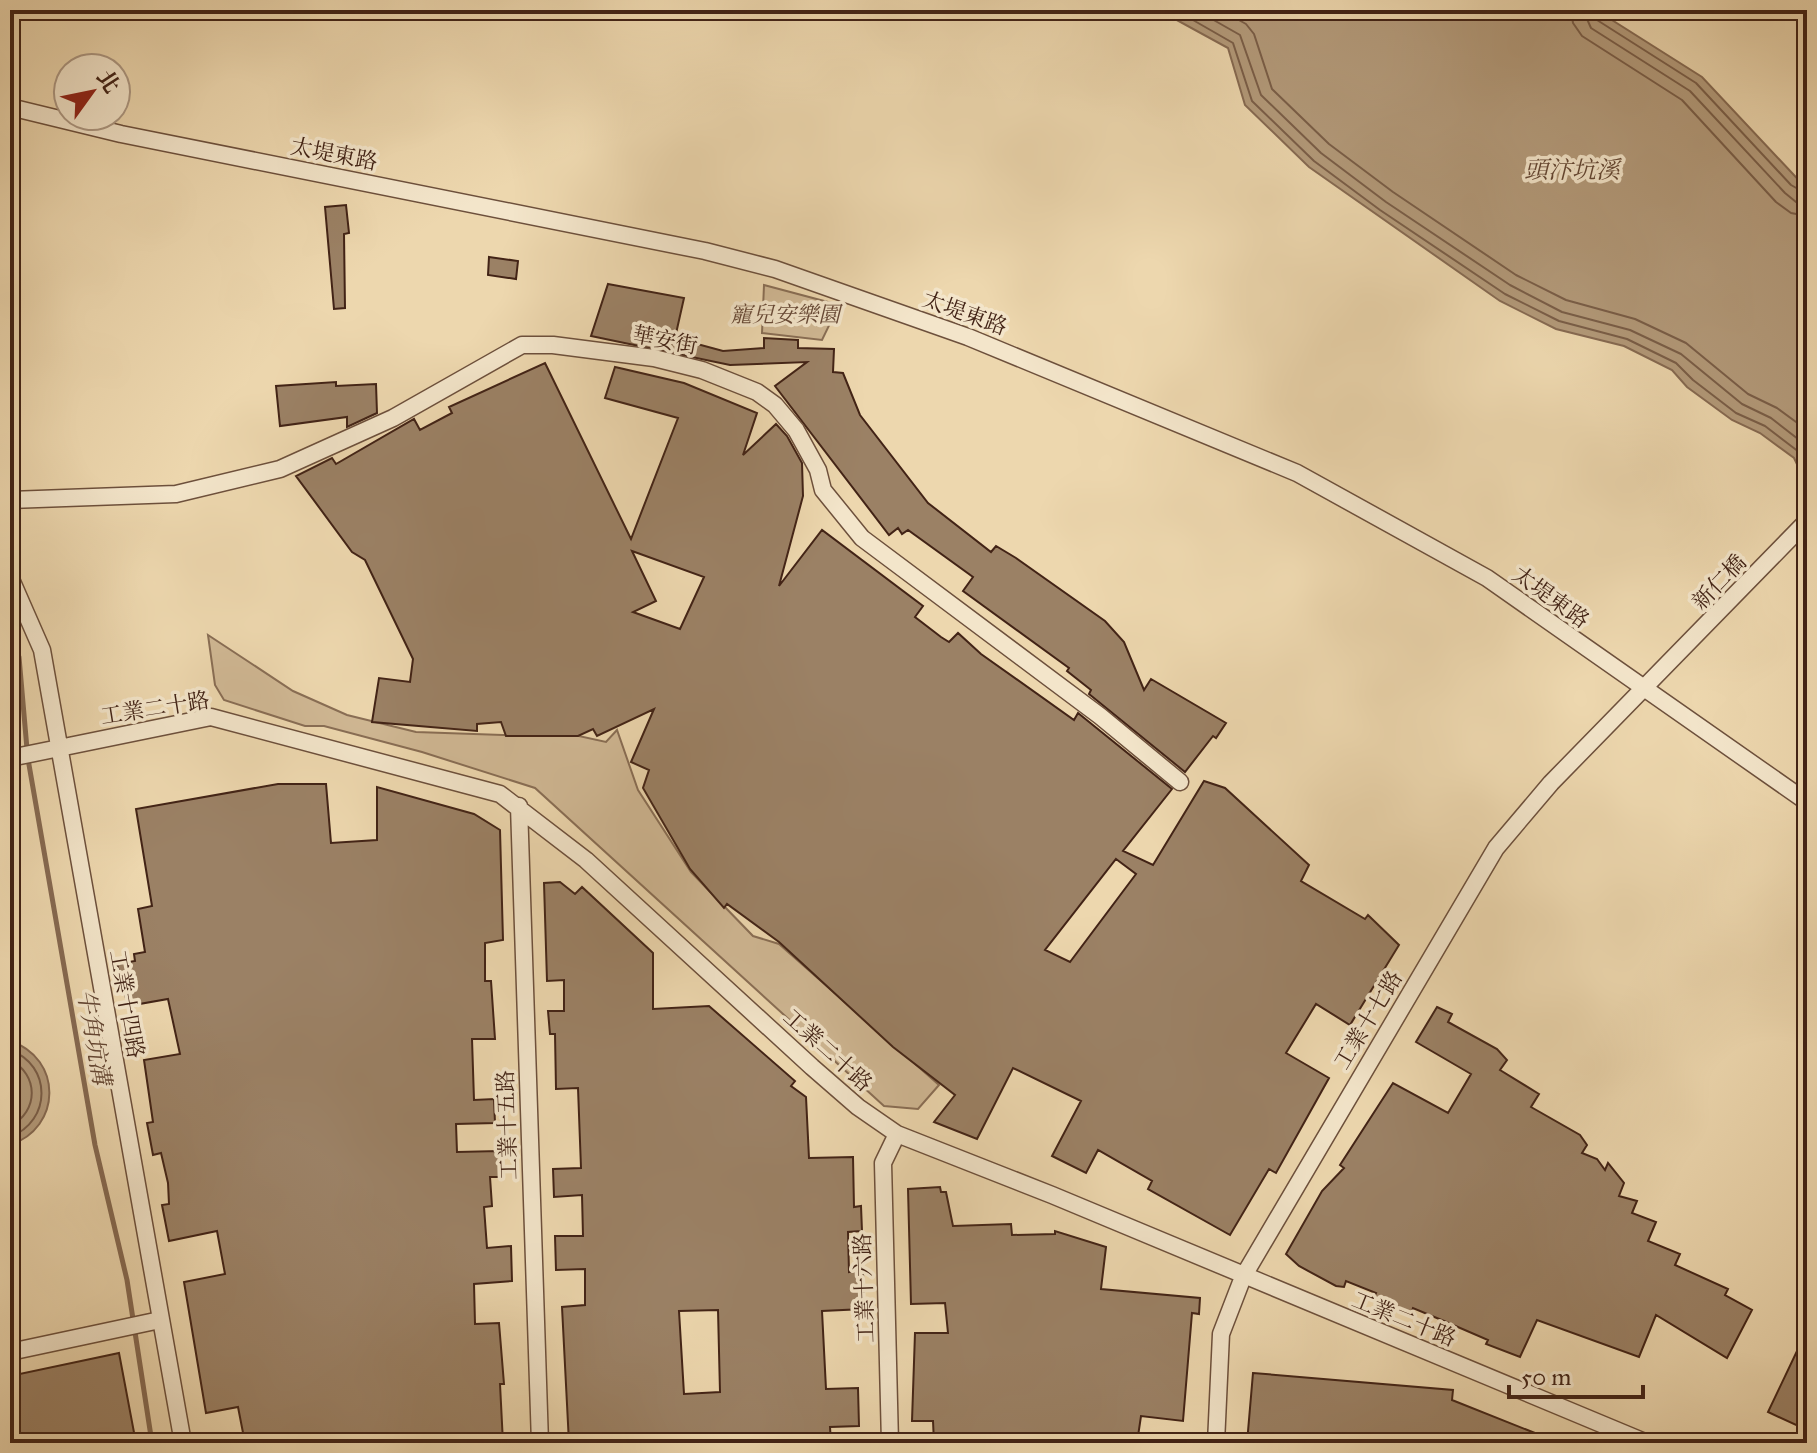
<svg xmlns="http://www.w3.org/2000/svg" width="1817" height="1453" viewBox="0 0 1817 1453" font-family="'IM FELL Great Primer','Noto Serif TC',serif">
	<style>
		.green { fill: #d0b894; stroke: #896e55; stroke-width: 2 }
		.water { fill: #b39a7a; stroke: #866a52; stroke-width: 2 }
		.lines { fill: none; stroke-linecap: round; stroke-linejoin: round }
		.shore { stroke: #7a5e48; stroke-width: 2 }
		.stream { stroke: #866a52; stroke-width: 5 }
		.building { fill: #9b8165; stroke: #422316; stroke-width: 2; fill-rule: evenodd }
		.street-casing { stroke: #6d503c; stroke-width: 19 }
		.street { stroke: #f3e5ca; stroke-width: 16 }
		.labels { text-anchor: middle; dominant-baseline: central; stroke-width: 7; stroke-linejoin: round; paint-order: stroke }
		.street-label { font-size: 22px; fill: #422316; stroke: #f3e5ca }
		.park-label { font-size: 22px; font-style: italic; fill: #664836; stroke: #f3e5ca }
		.water-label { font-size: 24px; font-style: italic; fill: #644734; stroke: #f3e5ca }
	</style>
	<rect width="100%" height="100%" fill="#edd7ae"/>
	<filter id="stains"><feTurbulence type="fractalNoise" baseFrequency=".0025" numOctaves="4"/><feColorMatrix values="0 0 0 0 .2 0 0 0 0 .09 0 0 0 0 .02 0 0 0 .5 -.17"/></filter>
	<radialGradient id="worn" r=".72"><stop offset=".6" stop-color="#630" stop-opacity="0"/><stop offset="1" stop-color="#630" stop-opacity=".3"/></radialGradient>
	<path class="green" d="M764,285L839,305L822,340L762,333Z
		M208,635L293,691L347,715L416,732L534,736L556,731L606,742L617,730L638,790L691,872L753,936L779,944L939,1085L918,1109L884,1106L535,788L422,752L324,726H305L224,700L215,685Z"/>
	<path class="water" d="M1111,10H1596L1702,77L1807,189V485L1794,458L1760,433L1732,420L1687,387L1672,370L1624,346L1556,329L1500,301L1309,167L1245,105L1228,48L1175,19Z
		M10,956L19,982L10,1014Z
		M10,1041C63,1058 62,1128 10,1145Z"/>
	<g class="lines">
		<path class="shore" d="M1162,10L1179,12L1233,43L1252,101L1314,161L1380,210L1505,294L1559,321L1627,339L1676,363L1693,380L1736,413L1765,426L1799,452L1807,467
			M1196,10L1240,35L1261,95L1321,153L1386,202L1510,285L1562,312L1630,330L1681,354L1742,404L1771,418L1807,446
			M1221,10L1246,24L1254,34L1272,89L1329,144L1393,192L1516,275L1566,300L1635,319L1686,343L1748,394L1777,408L1807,430
			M1571,10L1573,23L1582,36L1682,100L1776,202L1791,213L1807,216
			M1583,10L1591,28L1690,91L1785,193L1796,202L1807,204
			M1593,10L1597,20L1696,83L1791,185L1807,194
			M10,1050C52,1065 52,1121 10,1137
			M10,1060C39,1074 39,1112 10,1126"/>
		<path class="stream" d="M10,637L19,657L27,749
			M28,759L95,1145L127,1280L152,1443"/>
	</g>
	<path class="building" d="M346,205L349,233L344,234L345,308L334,309L325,207Z
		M489,257L518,261L516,279L488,275Z
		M608,284L684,298L675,338L723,351L764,348V338L798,340V348L834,349L833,372L843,373L860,415L928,503L991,552L996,546L1016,558L1105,621L1124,642L1144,690L1151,679L1226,723L1216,738L1213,736L1185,772L1089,694L1091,690L1067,671L1069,668L963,591L973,577L908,530L902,534L898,528L889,535L775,386L807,362L730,365L591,336Z
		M545,363L631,539L678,418L605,398L615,367L684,383L757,413L743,455L776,424L787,436L802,463L803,496L779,586L822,530L923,606L915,617L941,637L949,642L958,633L981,654L1074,720L1078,713L1172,789L1123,851L1153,865L1204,781L1225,788L1309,865L1301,881L1365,919L1368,915L1399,945L1350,1025L1316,1004L1286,1053L1329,1078L1276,1173L1269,1169L1230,1235L1148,1189L1152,1181L1098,1150L1086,1173L1052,1156L1081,1101L1013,1068L977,1139L934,1122L955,1095L893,1047L779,942L727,904L724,908L690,869L643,788L649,770L631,762L654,709L597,736L593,729L578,736H506L501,722L477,724V731L372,722L379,678L410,682L413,659L365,560L352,552L296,476L332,458L336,464L414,419L420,430L452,413L449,407ZM632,551L704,577L680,629L633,612L656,601ZM1116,859L1136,874L1070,962L1045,950Z
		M336,382V386L376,384L377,413L347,427V417L280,426L276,386Z
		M278,784H326L331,843L377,840V787L474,814L500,830L503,940L485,943V981H491L495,1039H472L474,1100L494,1099L495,1123L456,1124L457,1152L499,1151L500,1177H490L492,1206L484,1207L487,1248L511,1246L512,1281L474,1284L475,1324L499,1323L504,1384H500L503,1443H245L238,1407L206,1413L184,1282L225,1274L217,1231L169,1241L162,1205L169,1204L168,1183L161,1153L153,1155L147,1123L153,1122L144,1060L180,1054L168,999L128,1006L117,964L135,961L134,954L145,952L138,909L152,906L136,809Z
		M560,882L575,894L582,887L653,953V1009L709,1006L795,1081L791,1086L806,1097L809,1158L853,1157L854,1207L861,1206L862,1231L848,1232L849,1272L863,1270L864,1309L822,1311L826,1389L858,1388L859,1426L830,1427L831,1443H569L562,1307L585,1305V1269L556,1270L555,1236H583L582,1195L554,1197L553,1169L581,1168L578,1088L556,1089L555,1034H550L548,1011H564V980L547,981L544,883ZM718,1310L720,1392L684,1394L679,1311Z
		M1437,1007L1452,1014L1448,1022L1497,1049L1507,1060L1500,1070L1539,1094L1531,1107L1580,1135L1587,1145L1582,1153L1597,1159L1605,1170L1608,1163L1624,1183L1619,1196L1637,1201L1632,1213L1656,1222L1648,1241L1680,1254L1675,1265L1728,1289L1725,1295L1752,1310L1727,1358L1656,1315L1639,1357L1537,1320L1520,1357L1486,1344L1488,1340L1444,1321L1413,1308L1411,1314L1373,1299L1376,1293L1346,1281L1344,1287L1336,1286L1299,1266L1286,1254L1322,1191L1344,1168L1340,1165L1393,1083L1448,1113L1471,1074L1416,1042Z
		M940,1187L941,1192H946L953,1226L1011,1224L1012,1235L1055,1234V1231L1106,1247L1101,1289L1200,1298L1199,1314L1192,1313L1183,1421L1141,1416L1137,1443H934L933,1421H912L915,1333H948L945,1303L911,1304L908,1189Z
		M1807,1330V1430L1768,1412Z
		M119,1353L136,1443H10V1376Z
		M1253,1373L1453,1390L1452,1400L1560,1443H1247Z"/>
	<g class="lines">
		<defs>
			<path id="street" d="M10,107L121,134L705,251L775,269L968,337L1297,473L1487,578L1807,802
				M10,500L176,494L280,469L393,418L522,345H553L654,358L702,370L757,392L775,405L796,430L818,470L823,490L862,538L1100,716L1180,782
				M10,577L42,650L183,1443
				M10,758L211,717L500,794L586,860L812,1067L858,1107L897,1134L1052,1195L1647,1443
				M519,806L540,1443
				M10,1352L160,1320
				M890,1443L883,1163L897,1134
				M1216,1443L1221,1334L1243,1277L1496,848L1551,783L1807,521"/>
		</defs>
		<use href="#street" class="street-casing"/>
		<use href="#street" class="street"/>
	</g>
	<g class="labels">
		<g class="street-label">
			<text transform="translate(334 154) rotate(11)">太堤東路</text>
			<text transform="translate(965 313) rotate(20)">太堤東路</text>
			<text transform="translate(665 340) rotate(11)">華安街</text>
			<text transform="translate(1719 582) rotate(-46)">新仁橋</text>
			<text transform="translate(1551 597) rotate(36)">太堤東路</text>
			<text transform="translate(155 708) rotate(-9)">工業二十路</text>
			<text transform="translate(127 1004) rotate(80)">工業十四路</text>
			<text transform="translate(1368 1020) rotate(-59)">工業十七路</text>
			<text transform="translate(828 1050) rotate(42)">工業二十路</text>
			<text transform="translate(507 1125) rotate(-92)">工業十五路</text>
			<text transform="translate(864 1288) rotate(-92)">工業十六路</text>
			<text transform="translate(1404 1319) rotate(22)">工業二十路</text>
		</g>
		<g class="park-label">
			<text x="785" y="314">寵兒安樂園</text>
		</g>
		<g class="water-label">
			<text x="1572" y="170">頭汴坑溪</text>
			<text transform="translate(94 1037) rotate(80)">牛角坑溝</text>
		</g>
	</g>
	<rect width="1817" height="1453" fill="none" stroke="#edd7ae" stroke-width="40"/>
	<rect x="12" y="12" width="1793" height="1429" fill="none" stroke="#422316" stroke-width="4"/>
	<rect x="20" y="20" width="1777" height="1413" fill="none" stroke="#422316" stroke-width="2"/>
	<g transform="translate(92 92) rotate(57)"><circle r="38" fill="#f3e5ca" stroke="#ac9782" stroke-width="2"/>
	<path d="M0-6L14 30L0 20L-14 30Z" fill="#8f2418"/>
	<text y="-12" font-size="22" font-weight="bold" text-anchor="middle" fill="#422316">北</text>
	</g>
	<path d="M1509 1385v12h134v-12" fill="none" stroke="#422316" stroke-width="4"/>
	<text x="1521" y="1385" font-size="24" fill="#422316" stroke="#f3e5ca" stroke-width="6" paint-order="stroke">50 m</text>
	<rect width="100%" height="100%" filter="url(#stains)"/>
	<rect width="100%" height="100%" fill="url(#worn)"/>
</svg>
